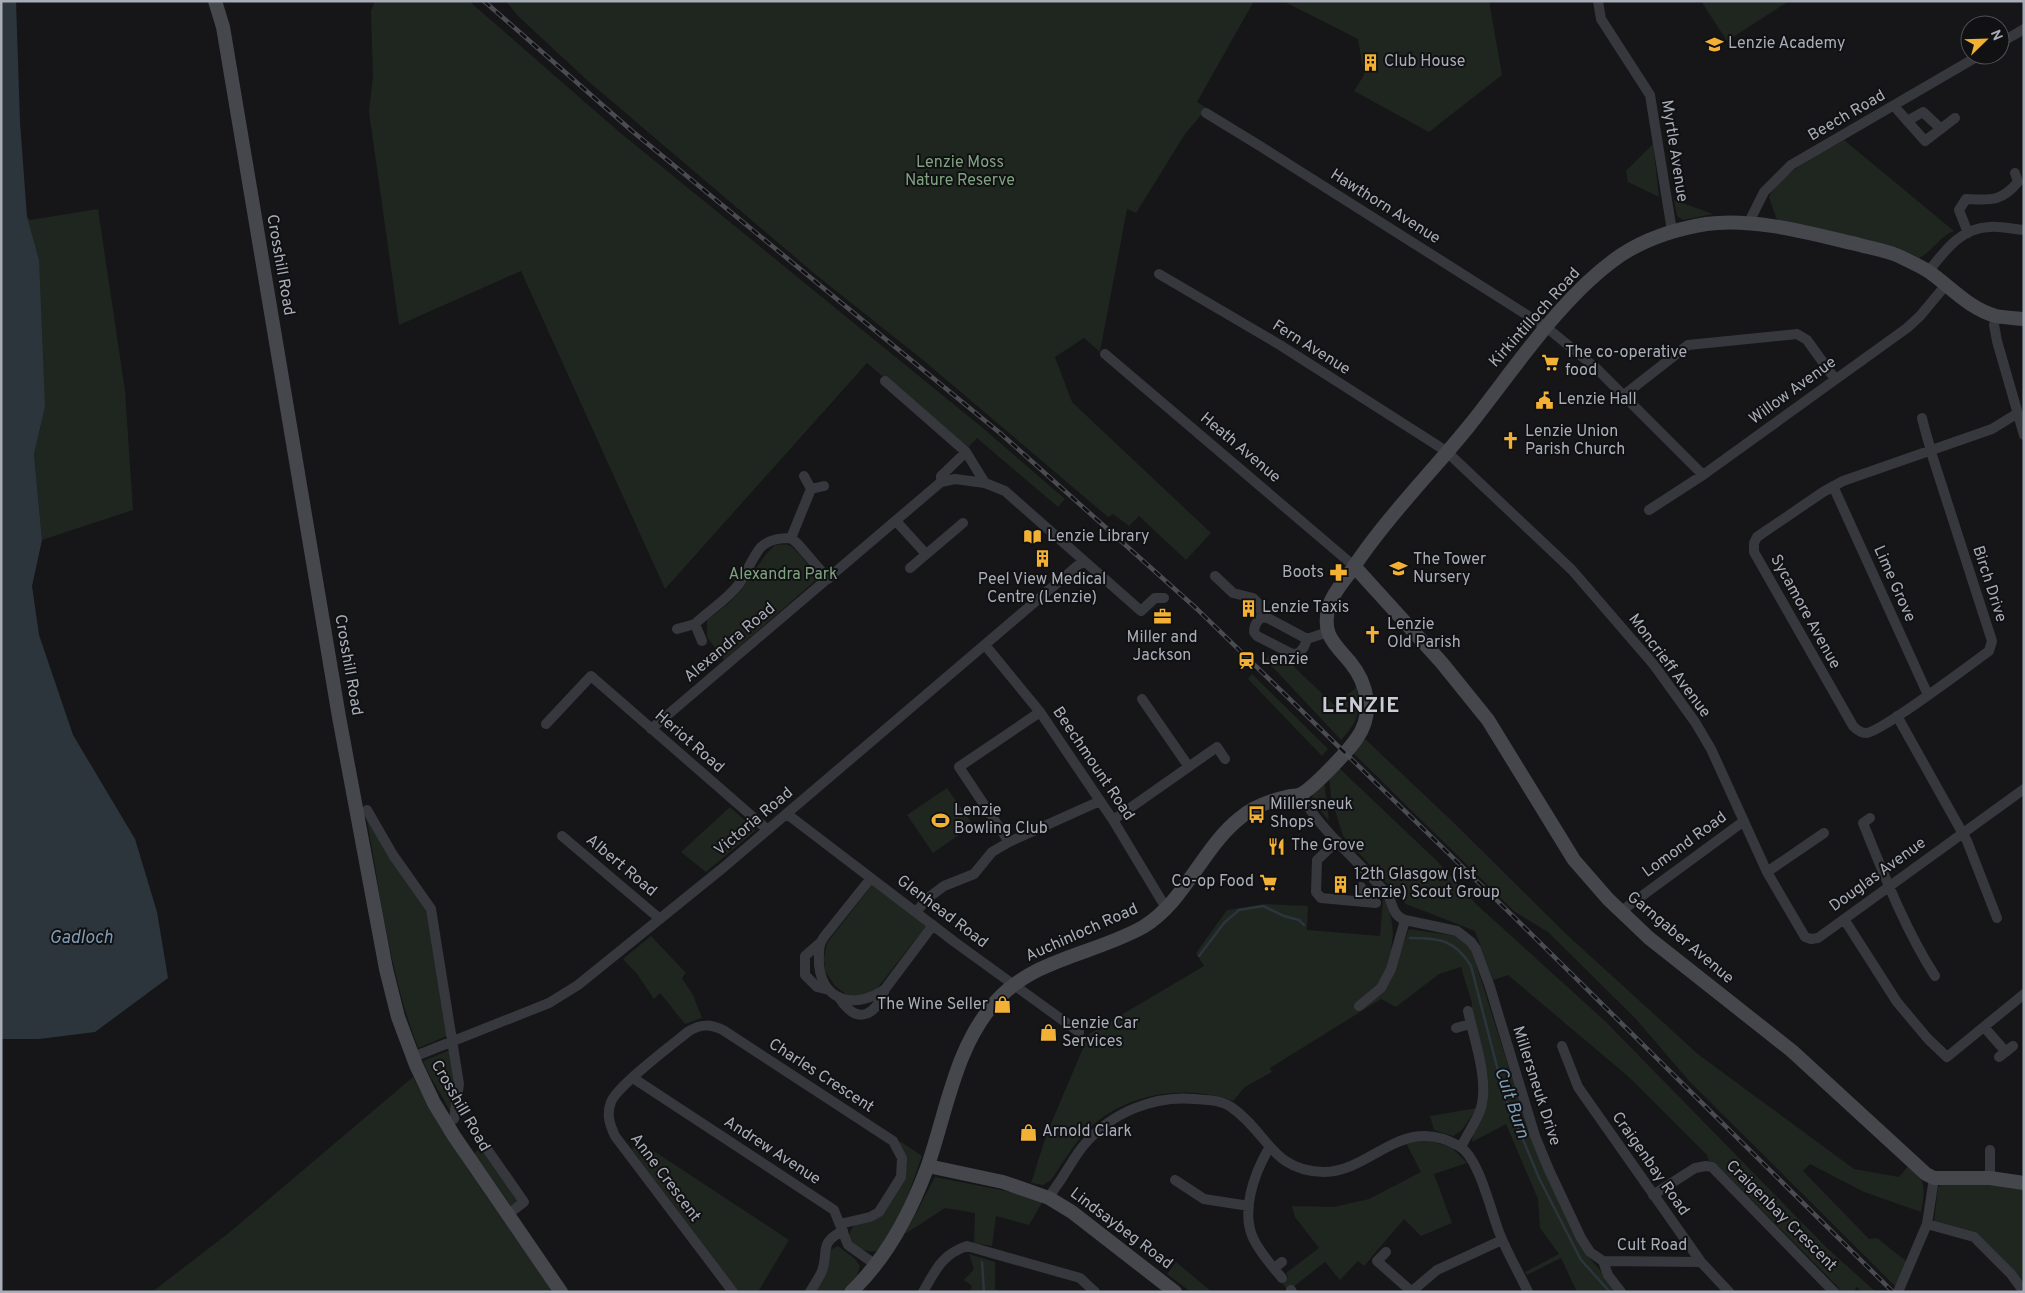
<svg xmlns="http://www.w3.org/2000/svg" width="2025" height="1293" viewBox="0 0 2025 1293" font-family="Overpass,sans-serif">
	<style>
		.green { fill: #1e261f }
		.water { fill: #2c353c }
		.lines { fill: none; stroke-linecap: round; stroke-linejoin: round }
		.stream { stroke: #2c353c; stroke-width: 2.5 }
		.street { stroke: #37383d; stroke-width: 10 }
		.secondary { stroke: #45474d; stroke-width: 14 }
		.rail-casing { stroke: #4a4c52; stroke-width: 4.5 }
		.rail { stroke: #111113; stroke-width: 2.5; stroke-dasharray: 8; stroke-linecap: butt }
		.labels { text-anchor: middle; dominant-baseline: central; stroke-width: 4; stroke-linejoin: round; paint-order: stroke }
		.poi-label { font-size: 16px; fill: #a8adb8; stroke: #111113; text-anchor: start }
		.street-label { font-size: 16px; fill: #a8adb8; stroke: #111113 }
		.park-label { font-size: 16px; fill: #7fa381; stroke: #111113 }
		.water-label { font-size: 18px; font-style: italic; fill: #7f9bb3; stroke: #111113 }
		.district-label { font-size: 21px; font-weight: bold; letter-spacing: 1px; fill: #c9ccd4; stroke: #111113 }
	</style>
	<rect width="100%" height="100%" fill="#161618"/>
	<path class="green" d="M375,1H469L618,131L984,429L1065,499L1058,507L977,438L967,449L867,363L665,589L521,271L399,325L369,112L373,76L371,11Z
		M506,1H1254L1197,102L1207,108L1185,134L1136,213L1127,209L1100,352L1084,338L1055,357L1072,402L1211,533L1186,560L1139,516L1129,526L1113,514L1108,517L923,360L816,275L588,81L518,16Z
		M1283,1H1489L1502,75L1429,132L1354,91L1364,75L1358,39Z
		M1701,1H1789L1727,41Z
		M1844,140L1954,231C1940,236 1933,251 1919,258L1898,248L1777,220L1769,197C1781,172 1820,154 1844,140Z
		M1653,144L1659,197L1628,182L1626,171Z
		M1674,200L1713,214L1683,220L1677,216Z
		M98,209L125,391L133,510L42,540L34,454L45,407L27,217L30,220Z
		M775,545C779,545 784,544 788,545C796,547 815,572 816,580L724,660L707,637V620C721,610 734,600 744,586C754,572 763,556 775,545Z
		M1269,655L1290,663L1334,705L1357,687C1360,714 1359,720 1341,740L1266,660Z
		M1252,674L1328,749L1322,756L1248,679Z
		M1364,738L1453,822L1565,933L1699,1055L1854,1169L1899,1177L1909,1165C1927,1181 1925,1190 1921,1212L1864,1192L1810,1164L1803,1171L1869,1239L1877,1238L1906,1261L1897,1288L1689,1081L1636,1019L1548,932L1515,912L1353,753L1361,744Z
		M1338,767L1436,860L1476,904L1605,1021L1827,1248L1876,1292H1861L1857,1287L1853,1292H1840L1838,1287L1724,1172L1714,1162L1709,1161L1707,1155L1630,1078L1508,975L1493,980L1475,931L1406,904L1343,836L1331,797L1329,775Z
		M1324,780L1329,821L1312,801L1313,792Z
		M947,788L973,825L933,853L907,815Z
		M730,807L756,830L706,872L681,852Z
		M366,815L428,910L447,1036L418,1048C390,975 380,891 366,815Z
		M872,885L926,926L875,991L861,995H847L835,986L825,971L824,958L827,943Z
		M1383,899C1392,912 1395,932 1391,947L1401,950L1409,929L1456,936L1471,948L1531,1138L1587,1255L1619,1292H1577L1561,1258L1527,1275L1525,1272L1559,1254L1540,1228L1538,1199L1506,1124L1472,1142C1473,1127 1485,1115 1488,1100L1472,1010V1003L1461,967L1439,974L1396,1007L1381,999L1270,1068L1272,1072L1245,1087L1233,1101C1183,1082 1117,1095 1082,1136C1070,1150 1061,1166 1051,1180L1043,1185L1031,1183L1047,1133L1089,1034L1204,966L1196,953L1227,910L1267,904L1308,906L1307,930L1380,936Z
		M651,936L686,973L682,978L693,995L702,1018L685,1024L660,993L654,999L637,974L623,959Z
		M450,1050L454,1085L448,1087V1094L454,1096L451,1114C443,1095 430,1080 423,1061Z
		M413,1077C452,1152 503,1220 552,1288L548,1292H152L230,1232Z
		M1477,1108L1461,1131L1453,1136L1434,1130L1430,1116Z
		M637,1140L789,1240L758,1292H739L632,1150Z
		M1429,1140L1452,1148L1467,1163L1434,1174L1452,1223L1421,1236L1404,1219L1364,1266L1358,1261L1340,1280L1325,1262L1288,1291L1282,1283L1288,1277L1286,1273L1319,1248L1295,1217L1292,1206L1334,1207L1369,1199L1421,1172L1406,1143Z
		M900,1141L922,1156C914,1177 897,1235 881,1248C871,1257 855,1247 849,1237C852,1219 862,1227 872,1219C880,1212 897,1186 904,1177L899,1144Z
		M483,1147L520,1200L511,1206L474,1153Z
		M935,1177L1016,1193L1043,1201L1029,1225L996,1216L992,1246L974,1243L975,1213L945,1208L905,1234Z
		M1946,1181L2024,1187V1285L1974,1234L1934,1222L1938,1187Z
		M838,1246L855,1259L860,1266L857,1276L841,1292H814L828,1251Z
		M969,1254L995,1262V1289L1000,1292H970L972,1286L964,1280L974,1269Z
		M1176,1262L1212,1292H1191L1167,1274Z"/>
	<path class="water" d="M1,1H16L20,122L27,217L39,260L45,407L34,454L42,540L32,586L39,635L73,735L135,839L157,912L168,978L95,1032L39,1039H1Z"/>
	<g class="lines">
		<path class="stream" d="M1410,938C1440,938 1455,940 1471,966L1504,1094L1539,1178L1581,1260L1610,1292
			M1199,956L1224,923L1239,910L1263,906L1284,916L1299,920L1304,925
			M982,1262L984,1292"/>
		<path class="street" d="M1598,1L1601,19L1650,95L1672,231
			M2000,43L2024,29
			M1894,106L1925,141L1955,118
			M1206,113L1260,146L1546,327L1596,368L1703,475
			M1907,121L1923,112L1941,129
			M1749,222L1764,192L1791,165L1980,55
			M1968,233L1959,210L1966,199C1991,200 2001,202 2018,182L2015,173
			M1928,272C1944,252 1960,228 1989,227C2000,226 2012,229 2024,230
			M1159,274L1280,345L1446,451L1572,570L1654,665L1695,722L1711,749L1767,872L1805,937L1811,939L1818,938L2024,789
			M1996,316L1994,325L1997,341L2024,435
			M1105,354L1354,566
			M885,381L966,452L985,483L1005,491L1141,611L1155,598H1164
			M1624,395L1688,345L1797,334L1807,340L1835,379
			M1922,418C1925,431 1929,443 1932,455L1992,641L1989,651C1971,664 1881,732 1866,733C1861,733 1857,730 1853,726L1754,552V543L1757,537L1823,492L1843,481L1992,429L2018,413
			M804,476L811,489L824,486
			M941,482L955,479L985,483
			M1833,486L1928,695
			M1649,510L1703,475L1907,328L1920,316L1945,286
			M896,521L926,554
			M791,538L811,489
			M910,568L963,523
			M1215,576L1233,593L1253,598L1260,605L1262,617
			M695,624C709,610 726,601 739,584C747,573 752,557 761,547C770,539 780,538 791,538L798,544L828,579
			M677,629L695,624L702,641
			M1307,639L1304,647L1299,653L1292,654L1257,636L1254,632C1254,625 1258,617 1266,617L1307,639L1328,632
			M985,645L1040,712L1113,820L1166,908
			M1142,699L1189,767
			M1897,716L1967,841L1997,918
			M546,724L591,676L768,830
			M651,729L941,482V476L966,452
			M1301,795C1306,802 1309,809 1314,815C1335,843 1363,866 1386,893C1394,903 1391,915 1405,920L1391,969L1381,988L1359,1006
			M367,810L393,855L431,909L459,1084L454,1119
			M787,814L956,943L1079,1032
			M1870,818L1863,823C1884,875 1905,929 1935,976
			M1113,820L1217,747L1225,759
			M562,836L660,919
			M1337,841L1317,860L1316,892L1321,898L1376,903
			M1009,842L959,767L1040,712
			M1767,872L1824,833
			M871,878C859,893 847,908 835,923C831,929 824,935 821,942C818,949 819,958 819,965C823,1003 857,1009 885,989L933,925
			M1360,901L1361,887
			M916,912L928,898L944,886L974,874L992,852L1009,842L1100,801
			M1620,912L1744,821
			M1844,919L1897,1002L1928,1039L1947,1057L2024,994
			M1405,920L1457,931L1471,942L1476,949L1490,987L1535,1136L1549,1170L1581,1238L1590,1252L1603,1261L1608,1275L1621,1292
			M821,942L805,956V975L817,987L829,990
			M840,999C858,1026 876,1015 885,989
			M1984,1027L2006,1052
			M1456,1028L1470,1024
			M1562,1046L1578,1087L1701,1262L1729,1292
			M413,1057L549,1003L578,985L724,867L1083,561
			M1999,1057L2013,1046
			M633,1078L834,1210L848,1245L876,1265
			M1461,1147C1467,1134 1477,1121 1481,1108C1489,1080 1474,1039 1468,1011
			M1269,1148C1254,1174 1240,1212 1254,1240C1261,1254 1272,1266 1282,1278
			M487,1149L524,1202L507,1215
			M1990,1150V1178
			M1175,1180L1204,1199L1249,1206
			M1653,1195L1695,1168L1706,1166L1712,1167L1834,1292
			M1049,1198C1053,1190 1060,1182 1065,1173C1071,1164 1077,1153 1084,1145C1111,1113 1153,1095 1195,1099C1207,1100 1221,1100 1231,1107C1267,1131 1272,1172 1324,1172C1373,1171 1402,1113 1459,1146C1480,1158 1491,1214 1501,1237C1509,1256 1519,1273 1528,1292
			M1927,1224L1974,1237L2011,1274L2024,1292
			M1386,1252L1377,1261L1412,1292
			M1603,1261L1701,1262
			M1274,1268L1282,1262
			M1291,1290L1292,1292
			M733,1292L615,1136C610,1125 606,1115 611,1102C617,1086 673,1044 689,1031C701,1024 710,1024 723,1030L893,1141L902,1158L901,1177L879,1212L870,1217L840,1224
			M810,1292C814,1285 819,1278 822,1271C829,1252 818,1243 843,1231
			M923,1292C935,1271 942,1254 967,1246L1080,1278L1095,1292
			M1411,1292L1437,1270L1502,1240
			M1898,1292L1927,1224L1934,1178"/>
		<path class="secondary" d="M215,1L223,27L339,717L386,969L398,1017L416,1065L434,1103L454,1136L561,1292
			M1354,566L1442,663L1488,720L1574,860L1608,899L1649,938L1792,1051L1926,1174L1934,1178H1990L2024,1183
			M928,1166L1003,1182L1049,1198L1072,1212L1175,1292
			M851,1292C887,1258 910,1214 927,1168C947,1111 955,1046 997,1000C1036,958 1095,954 1143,927C1185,902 1202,848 1240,818C1254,806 1272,800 1290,796C1293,796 1296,796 1299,795C1311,791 1349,750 1357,738C1374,714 1368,684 1350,662C1334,643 1321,634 1329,606C1333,592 1345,580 1353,568C1387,517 1431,473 1469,426C1514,370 1561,296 1621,255C1647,238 1676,229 1706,224C1754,217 1813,234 1860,245C1874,249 1890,251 1903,258C1911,262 1920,266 1928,271C1950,286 1969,309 1996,316C2005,318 2015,318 2024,319"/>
		<defs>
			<path id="rail" d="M484,1L632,131L1000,433L1197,609L1515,918L1893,1292"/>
		</defs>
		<use href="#rail" class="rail-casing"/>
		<use href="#rail" class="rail"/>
	</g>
	<defs>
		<symbol id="school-bare" viewBox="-9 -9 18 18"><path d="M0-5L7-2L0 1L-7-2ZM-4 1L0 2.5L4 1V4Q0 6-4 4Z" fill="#f2b134" stroke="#111113" stroke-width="2.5" paint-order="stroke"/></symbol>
		<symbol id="building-bare" viewBox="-9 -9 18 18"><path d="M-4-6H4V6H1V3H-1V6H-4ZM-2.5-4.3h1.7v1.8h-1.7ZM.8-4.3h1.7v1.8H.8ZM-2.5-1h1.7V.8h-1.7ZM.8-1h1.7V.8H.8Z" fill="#f2b134" stroke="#111113" stroke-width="2.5" paint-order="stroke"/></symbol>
		<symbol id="supermarket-bare" viewBox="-9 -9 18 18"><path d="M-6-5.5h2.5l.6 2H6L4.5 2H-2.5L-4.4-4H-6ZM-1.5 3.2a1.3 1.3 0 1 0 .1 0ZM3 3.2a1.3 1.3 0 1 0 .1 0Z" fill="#f2b134" stroke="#111113" stroke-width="2.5" paint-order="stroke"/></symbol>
		<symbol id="civic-bare" viewBox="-9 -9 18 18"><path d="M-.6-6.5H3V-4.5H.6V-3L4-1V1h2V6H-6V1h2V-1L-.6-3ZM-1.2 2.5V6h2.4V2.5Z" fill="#f2b134" stroke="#111113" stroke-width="2.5" paint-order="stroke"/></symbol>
		<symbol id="church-bare" viewBox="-9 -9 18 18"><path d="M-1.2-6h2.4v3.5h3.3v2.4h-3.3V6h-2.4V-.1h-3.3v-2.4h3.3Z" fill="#f2b134" stroke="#111113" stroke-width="2.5" paint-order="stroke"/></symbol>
		<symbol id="library-bare" viewBox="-9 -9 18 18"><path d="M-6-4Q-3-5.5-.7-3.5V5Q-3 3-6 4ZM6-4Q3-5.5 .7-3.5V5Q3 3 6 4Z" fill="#f2b134" stroke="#111113" stroke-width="2.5" paint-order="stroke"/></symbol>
		<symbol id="pharmacy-bare" viewBox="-9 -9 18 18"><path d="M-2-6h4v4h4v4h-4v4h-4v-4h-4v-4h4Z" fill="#f2b134" stroke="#111113" stroke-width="2.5" paint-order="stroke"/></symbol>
		<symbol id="office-bare" viewBox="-9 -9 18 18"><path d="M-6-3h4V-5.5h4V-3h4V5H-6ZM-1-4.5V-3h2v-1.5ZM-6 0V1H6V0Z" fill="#f2b134" stroke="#111113" stroke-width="2.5" paint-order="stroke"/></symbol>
		<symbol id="station-bare" viewBox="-9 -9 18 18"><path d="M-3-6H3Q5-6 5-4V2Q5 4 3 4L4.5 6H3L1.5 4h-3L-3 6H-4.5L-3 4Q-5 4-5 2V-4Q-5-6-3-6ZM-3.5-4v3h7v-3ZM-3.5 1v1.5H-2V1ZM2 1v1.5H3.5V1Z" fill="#f2b134" stroke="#111113" stroke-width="2.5" paint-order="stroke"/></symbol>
		<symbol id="bus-bare" viewBox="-9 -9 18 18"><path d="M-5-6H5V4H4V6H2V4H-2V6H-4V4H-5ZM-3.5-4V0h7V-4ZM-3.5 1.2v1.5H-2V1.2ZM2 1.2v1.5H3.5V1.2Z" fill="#f2b134" stroke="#111113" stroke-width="2.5" paint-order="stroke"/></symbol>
		<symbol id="stadium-bare" viewBox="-9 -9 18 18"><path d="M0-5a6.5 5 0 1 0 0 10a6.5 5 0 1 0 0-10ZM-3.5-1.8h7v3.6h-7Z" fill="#f2b134" stroke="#111113" stroke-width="2.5" paint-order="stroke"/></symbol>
		<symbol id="restaurant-bare" viewBox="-9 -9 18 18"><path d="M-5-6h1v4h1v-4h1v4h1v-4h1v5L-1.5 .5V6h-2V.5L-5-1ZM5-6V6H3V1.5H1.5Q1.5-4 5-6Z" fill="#f2b134" stroke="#111113" stroke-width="2.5" paint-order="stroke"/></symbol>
		<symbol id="shop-bare" viewBox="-9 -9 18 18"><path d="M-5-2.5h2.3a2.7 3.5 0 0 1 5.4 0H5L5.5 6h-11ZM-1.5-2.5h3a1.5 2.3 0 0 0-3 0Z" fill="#f2b134" stroke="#111113" stroke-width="2.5" paint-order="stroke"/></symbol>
	</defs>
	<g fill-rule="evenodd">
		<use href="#school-bare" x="1702" y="32" width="25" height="25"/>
		<use href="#building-bare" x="1358" y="50" width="25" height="25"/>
		<use href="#supermarket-bare" x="1538" y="350" width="25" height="25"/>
		<use href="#civic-bare" x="1532" y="388" width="25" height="25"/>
		<use href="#church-bare" x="1498" y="428" width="25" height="25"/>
		<use href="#library-bare" x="1020" y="524" width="25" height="25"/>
		<use href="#building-bare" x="1030" y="546" width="25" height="25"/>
		<use href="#school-bare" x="1386" y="556" width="25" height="25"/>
		<use href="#pharmacy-bare" x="1326" y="560" width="25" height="25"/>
		<use href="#building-bare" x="1236" y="596" width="25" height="25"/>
		<use href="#office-bare" x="1150" y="604" width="25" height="25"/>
		<use href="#church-bare" x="1360" y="622" width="25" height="25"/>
		<use href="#station-bare" x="1234" y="648" width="25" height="25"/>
		<use href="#bus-bare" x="1244" y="802" width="25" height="25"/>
		<use href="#stadium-bare" x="928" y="808" width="25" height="25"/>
		<use href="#restaurant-bare" x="1264" y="834" width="25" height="25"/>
		<use href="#supermarket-bare" x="1256" y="870" width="25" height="25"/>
		<use href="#building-bare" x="1328" y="872" width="25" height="25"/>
		<use href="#shop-bare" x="990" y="992" width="25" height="25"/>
		<use href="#shop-bare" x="1036" y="1020" width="25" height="25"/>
		<use href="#shop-bare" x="1016" y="1120" width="25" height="25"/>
	</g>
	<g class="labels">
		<g class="poi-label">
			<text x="1728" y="44">Lenzie Academy</text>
			<text x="1384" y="62">Club House</text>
			<text x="1565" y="353">The co-operative<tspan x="1565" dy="18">food</tspan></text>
			<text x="1558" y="400">Lenzie Hall</text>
			<text x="1525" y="432">Lenzie Union<tspan x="1525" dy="18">Parish Church</tspan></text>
			<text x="1047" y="537">Lenzie Library</text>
			<text x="1413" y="560">The Tower<tspan x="1413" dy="18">Nursery</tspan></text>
			<text x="1324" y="573" text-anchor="end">Boots</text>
			<text x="1042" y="580" text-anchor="middle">Peel View Medical<tspan x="1042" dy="18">Centre (Lenzie)</tspan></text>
			<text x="1262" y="608">Lenzie Taxis</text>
			<text x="1387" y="625">Lenzie<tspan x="1387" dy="18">Old Parish</tspan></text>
			<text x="1162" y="638" text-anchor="middle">Miller and<tspan x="1162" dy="18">Jackson</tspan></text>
			<text x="1261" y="660">Lenzie</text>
			<text x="1270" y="805">Millersneuk<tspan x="1270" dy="18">Shops</tspan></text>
			<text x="954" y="811">Lenzie<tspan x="954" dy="18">Bowling Club</tspan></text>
			<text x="1291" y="846">The Grove</text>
			<text x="1354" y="875">12th Glasgow (1st<tspan x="1354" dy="18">Lenzie) Scout Group</tspan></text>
			<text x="1254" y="882" text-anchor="end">Co-op Food</text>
			<text x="988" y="1005" text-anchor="end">The Wine Seller</text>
			<text x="1062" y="1024">Lenzie Car<tspan x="1062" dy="18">Services</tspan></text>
			<text x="1042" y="1132">Arnold Clark</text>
		</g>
		<g class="street-label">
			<text transform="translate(1847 116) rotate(-30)">Beech Road</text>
			<text transform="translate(1674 151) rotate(81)">Myrtle Avenue</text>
			<text transform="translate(1385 207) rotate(32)">Hawthorn Avenue</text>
			<text transform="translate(280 265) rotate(80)">Crosshill Road</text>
			<text transform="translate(1535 318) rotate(-48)">Kirkintilloch Road</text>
			<text transform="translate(1311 348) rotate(32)">Fern Avenue</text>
			<text transform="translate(1793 391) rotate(-36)">Willow Avenue</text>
			<text transform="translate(1240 448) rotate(40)">Heath Avenue</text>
			<text transform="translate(1894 584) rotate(66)">Lime Grove</text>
			<text transform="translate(1989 584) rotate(72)">Birch Drive</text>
			<text transform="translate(1805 612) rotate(61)">Sycamore Avenue</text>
			<text transform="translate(730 643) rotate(-40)">Alexandra Road</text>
			<text transform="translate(348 665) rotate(80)">Crosshill Road</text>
			<text transform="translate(1669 666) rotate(53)">Moncrieff Avenue</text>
			<text transform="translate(689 742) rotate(41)">Heriot Road</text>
			<text transform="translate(1093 764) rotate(56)">Beechmount Road</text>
			<text transform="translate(754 822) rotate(-40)">Victoria Road</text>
			<text transform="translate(1685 845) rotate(-36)">Lomond Road</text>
			<text transform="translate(621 866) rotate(40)">Albert Road</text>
			<text transform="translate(1878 875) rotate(-36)">Douglas Avenue</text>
			<text transform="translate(942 912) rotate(37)">Glenhead Road</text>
			<text transform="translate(1082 933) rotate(-24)">Auchinloch Road</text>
			<text transform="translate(1680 938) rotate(40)">Garngaber Avenue</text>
			<text transform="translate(821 1076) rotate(33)">Charles Crescent</text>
			<text transform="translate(1536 1086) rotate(72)">Millersneuk Drive</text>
			<text transform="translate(460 1106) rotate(60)">Crosshill Road</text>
			<text transform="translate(772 1151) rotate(33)">Andrew Avenue</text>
			<text transform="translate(1650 1164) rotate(55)">Craigenbay Road</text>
			<text transform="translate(665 1178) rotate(53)">Anne Crescent</text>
			<text transform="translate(1781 1216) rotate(45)">Craigenbay Crescent</text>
			<text transform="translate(1121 1229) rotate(37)">Lindsaybeg Road</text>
			<text x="1652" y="1246">Cult Road</text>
		</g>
		<g class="park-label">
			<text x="960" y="163">Lenzie Moss<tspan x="960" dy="18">Nature Reserve</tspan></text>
			<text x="783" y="575">Alexandra Park</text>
		</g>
		<g class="water-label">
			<text x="81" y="938">Gadloch</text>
			<text transform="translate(1511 1103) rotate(71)">Cult Burn</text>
		</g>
		<g class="district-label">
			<text x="1361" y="706">LENZIE</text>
		</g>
	</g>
	<rect width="2025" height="1293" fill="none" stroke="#a8adb8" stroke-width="5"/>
	<g transform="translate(1985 40) rotate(67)"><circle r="24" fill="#111113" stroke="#4d4f55"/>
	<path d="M0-4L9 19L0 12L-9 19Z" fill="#f2b134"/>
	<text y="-8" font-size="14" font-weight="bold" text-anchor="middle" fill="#a8adb8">N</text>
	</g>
</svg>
